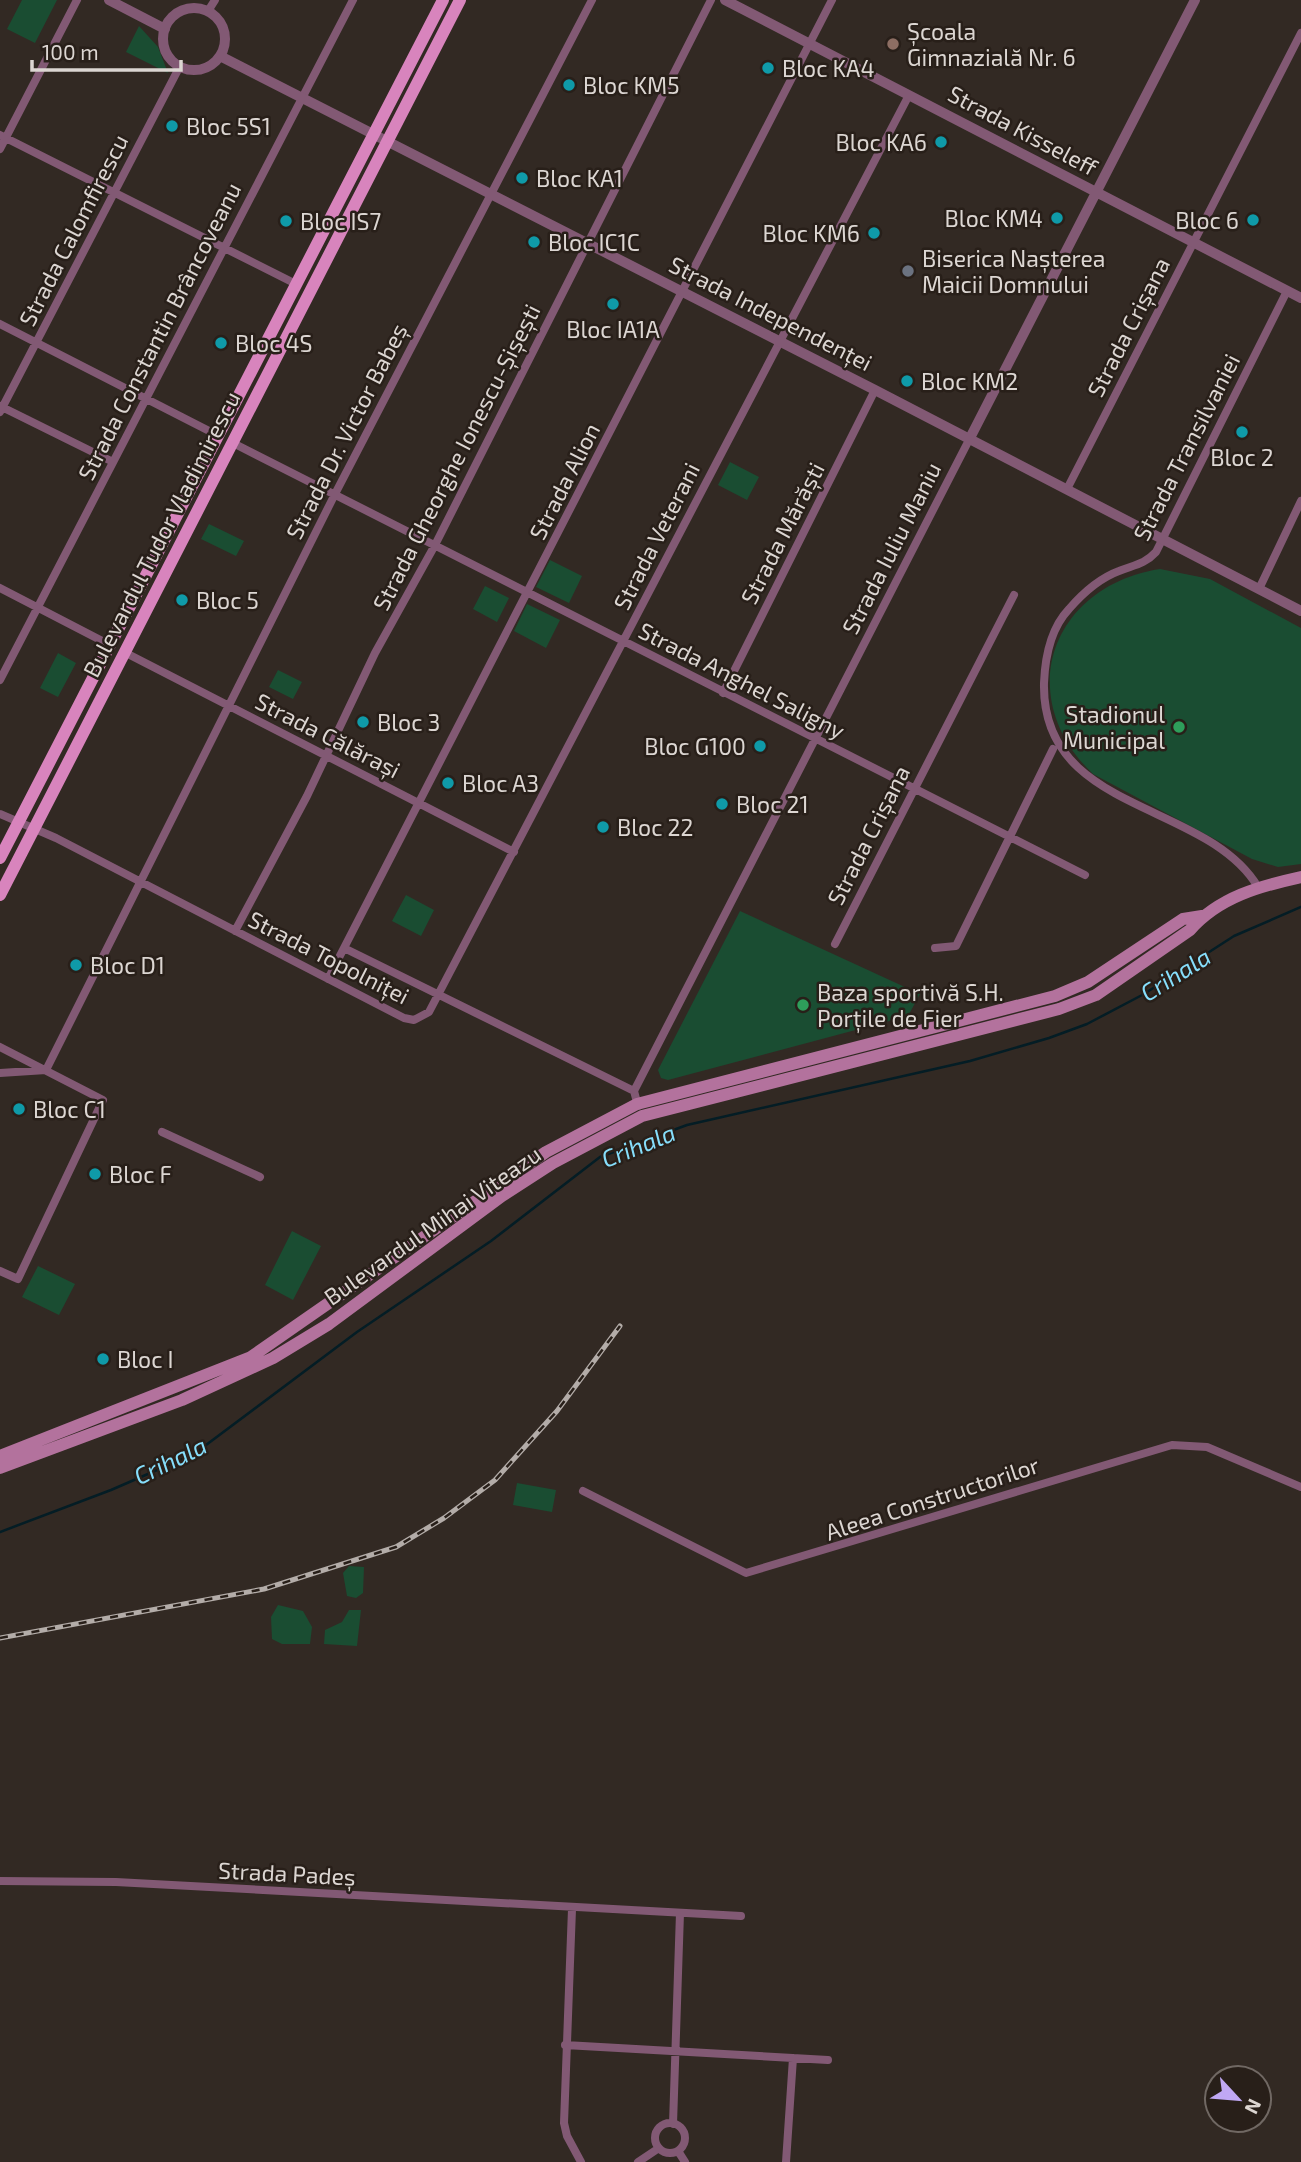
<svg xmlns="http://www.w3.org/2000/svg" width="1301" height="2162" viewBox="0 0 1301 2162" font-family="'Exo 2',sans-serif">
	<style>
		.green { fill: #1a4d32 }
		.lines { fill: none; stroke-linecap: round; stroke-linejoin: round }
		.stream { stroke: #041d25; stroke-width: 2.5 }
		.minor { stroke: #825974; stroke-width: 8 }
		.tertiary { stroke: #825974; stroke-width: 10 }
		.secondary { stroke: #b3729d; stroke-width: 12 }
		.primary { stroke: #d884bd; stroke-width: 12 }
		.rail-casing { stroke: #b3aca8; stroke-width: 5 }
		.rail { stroke: #281f19; stroke-width: 2.5; stroke-dasharray: 8; stroke-linecap: butt }
		.education-dot { fill: #8d6e63; stroke: #281f19; stroke-width: 2.5 }
		.culture-dot { fill: #0f9aa8; stroke: #281f19; stroke-width: 2.5 }
		.worship-dot { fill: #6b7280; stroke: #281f19; stroke-width: 2.5 }
		.leisure-dot { fill: #2e9e5b; stroke: #281f19; stroke-width: 2.5 }
		.labels { text-anchor: middle; dominant-baseline: central; stroke-width: 5; stroke-linejoin: round; paint-order: stroke }
		.poi-label { font-size: 23px; fill: #dcd6d2; stroke: #281f19; text-anchor: start }
		.street-label { font-size: 23px; fill: #dcd6d2; stroke: #281f19 }
		.water-label { font-size: 24px; font-style: italic; fill: #86defb; stroke: #281f19 }
	</style>
	<rect width="100%" height="100%" fill="#322923"/>
	<path class="green" d="M22,0H57L35,43L7,29Z
		M139,26L158,47L168,73L126,52Z
		M730,462L759,477L747,500L718,485Z
		M209,524L244,541L236,556L201,539Z
		M550,560L582,576L569,603L536,587Z
		M1160,569L1210,579L1301,628V864L1278,867L1252,859L1093,774C1012,697 1051,586 1160,569Z
		M485,586L509,598L497,622L473,609Z
		M527,604L560,620L546,648L514,631Z
		M58,653L76,663L58,697L40,688Z
		M278,670L302,682L293,699L269,687Z
		M406,895L434,910L421,936L392,921Z
		M740,911L920,994L908,1016L668,1080L661,1078L658,1070Z
		M292,1231L321,1246L293,1300L265,1285Z
		M38,1266L75,1284L59,1315L22,1297Z
		M517,1483L556,1490L552,1512L513,1505Z
		M349,1566L364,1567L363,1593L356,1598L347,1596L343,1573Z
		M278,1605L303,1611L312,1627L310,1644H282L272,1639L271,1617Z
		M349,1610H361L357,1646L324,1644L325,1630L342,1622Z"/>
	<g class="lines">
		<path class="stream" d="M0,1532L111,1490L194,1454L357,1332L491,1241L600,1157L687,1125L970,1061L1049,1038L1087,1024L1144,994L1234,936L1301,907"/>
		<path class="minor" d="M208,11L215,0
			M0,135L296,284
			M0,149L77,0
			M0,324L217,435
			M0,406L113,462
			M0,412L180,66
			M231,442L1085,875
			M1067,489L1301,33
			M0,588L110,645
			M1259,589L1301,501
			M124,652L514,852
			M0,680L353,0
			M723,693L875,390
			M0,814L56,838L404,1018L414,1020L429,1012L909,95
			M1258,887C1206,800 1041,814 1044,683C1045,658 1051,628 1069,609C1082,594 1100,578 1119,571C1134,565 1145,564 1156,552L1287,291
			M235,931L307,796L375,653L435,545L711,0
			M835,944L1014,595
			M344,948L634,1091
			M935,948L956,946L1053,749
			M328,979L832,0
			M0,1047L103,1100L18,1279L0,1271
			M0,1073L46,1070L335,494L592,0
			M638,1106L634,1091L970,438
			M162,1132L260,1177
			M583,1491L746,1573L1172,1445L1207,1447L1301,1487
			M0,1881L116,1882L741,1916
			M572,1909L564,2123L567,2136L581,2162
			M565,2045L828,2060
			M655 2138a15 15 0 1 1 30 0a15 15 0 1 1-30 0Z
			M673,2124L680,1913
			M678,2151L685,2162
			M638,2162L659,2148
			M786,2162L793,2058"/>
		<path class="tertiary" d="M109,0L165,29
			M725,0L1301,298
			M163 39a31 31 0 1 1 62 0a31 31 0 1 1-62 0Z
			M220,56L875,390L1301,611
			M970,438L1195,0"/>
		<path class="secondary" d="M0,1456L251,1357L546,1152L637,1104L1055,996L1088,982L1183,919L1202,916
			M0,1468L182,1400L273,1358L329,1324L502,1196L553,1163L642,1116L1059,1009L1096,995L1190,930C1219,897 1260,886 1301,877"/>
		<path class="primary" d="M0,858L443,0
			M0,895L460,0"/>
		<defs>
			<path id="rail" d="M0,1638L264,1589L396,1547L444,1518L495,1480L557,1411L620,1326"/>
		</defs>
		<use href="#rail" class="rail-casing"/>
		<use href="#rail" class="rail"/>
	</g>
	<circle class="education-dot" cx="893" cy="44" r="7"/>
	<g class="culture-dot">
		<circle cx="768" cy="68" r="7"/>
		<circle cx="569" cy="85" r="7"/>
		<circle cx="172" cy="126" r="7"/>
		<circle cx="941" cy="142" r="7"/>
		<circle cx="522" cy="178" r="7"/>
		<circle cx="1057" cy="218" r="7"/>
		<circle cx="1253" cy="220" r="7"/>
		<circle cx="286" cy="221" r="7"/>
		<circle cx="874" cy="233" r="7"/>
		<circle cx="534" cy="242" r="7"/>
		<circle cx="613" cy="304" r="7"/>
		<circle cx="221" cy="343" r="7"/>
		<circle cx="907" cy="381" r="7"/>
		<circle cx="1242" cy="432" r="7"/>
		<circle cx="182" cy="600" r="7"/>
		<circle cx="363" cy="722" r="7"/>
		<circle cx="760" cy="746" r="7"/>
		<circle cx="448" cy="783" r="7"/>
		<circle cx="722" cy="804" r="7"/>
		<circle cx="603" cy="827" r="7"/>
		<circle cx="76" cy="965" r="7"/>
		<circle cx="19" cy="1109" r="7"/>
		<circle cx="95" cy="1174" r="7"/>
		<circle cx="103" cy="1359" r="7"/>
	</g>
	<circle class="worship-dot" cx="908" cy="271" r="7"/>
	<g class="leisure-dot">
		<circle cx="1179" cy="727" r="7"/>
		<circle cx="803" cy="1005" r="7"/>
	</g>
	<g class="labels">
		<g class="poi-label">
			<text x="907" y="31">Școala<tspan x="907" dy="26">Gimnazială Nr. 6</tspan></text>
			<text x="782" y="68">Bloc KA4</text>
			<text x="583" y="85">Bloc KM5</text>
			<text x="186" y="126">Bloc 5S1</text>
			<text x="927" y="142" text-anchor="end">Bloc KA6</text>
			<text x="536" y="178">Bloc KA1</text>
			<text x="1043" y="218" text-anchor="end">Bloc KM4</text>
			<text x="1239" y="220" text-anchor="end">Bloc 6</text>
			<text x="300" y="221">Bloc IS7</text>
			<text x="860" y="233" text-anchor="end">Bloc KM6</text>
			<text x="548" y="242">Bloc IC1C</text>
			<text x="922" y="258">Biserica Nașterea<tspan x="922" dy="26">Maicii Domnului</tspan></text>
			<text x="613" y="329" text-anchor="middle">Bloc IA1A</text>
			<text x="235" y="343">Bloc 4S</text>
			<text x="921" y="381">Bloc KM2</text>
			<text x="1242" y="457" text-anchor="middle">Bloc 2</text>
			<text x="196" y="600">Bloc 5</text>
			<text x="1165" y="714" text-anchor="end">Stadionul<tspan x="1165" dy="26">Municipal</tspan></text>
			<text x="377" y="722">Bloc 3</text>
			<text x="746" y="746" text-anchor="end">Bloc G100</text>
			<text x="462" y="783">Bloc A3</text>
			<text x="736" y="804">Bloc 21</text>
			<text x="617" y="827">Bloc 22</text>
			<text x="90" y="965">Bloc D1</text>
			<text x="817" y="992">Baza sportivă S.H.<tspan x="817" dy="26">Porțile de Fier</tspan></text>
			<text x="33" y="1109">Bloc C1</text>
			<text x="109" y="1174">Bloc F</text>
			<text x="117" y="1359">Bloc I</text>
		</g>
		<g class="street-label">
			<text transform="translate(1023 130) rotate(28)">Strada Kisseleff</text>
			<text transform="translate(73 230) rotate(-63)">Strada Calomfirescu</text>
			<text transform="translate(771 313) rotate(27)">Strada Independenței</text>
			<text transform="translate(1128 327) rotate(-63)">Strada Crișana</text>
			<text transform="translate(159 331) rotate(-63)">Strada Constantin Brâncoveanu</text>
			<text transform="translate(346 431) rotate(-63)">Strada Dr. Victor Babeș</text>
			<text transform="translate(1186 447) rotate(-63)">Strada Transilvaniei</text>
			<text transform="translate(456 457) rotate(-63)">Strada Gheorghe Ionescu-Șișești</text>
			<text transform="translate(564 481) rotate(-63)">Strada Alion</text>
			<text transform="translate(782 533) rotate(-63)">Strada Mărăști</text>
			<text transform="translate(161 534) rotate(-63)">Bulevardul Tudor Vladimirescu</text>
			<text transform="translate(656 536) rotate(-63)">Strada Veterani</text>
			<text transform="translate(891 548) rotate(-63)">Strada Iuliu Maniu</text>
			<text transform="translate(742 680) rotate(27)">Strada Anghel Saligny</text>
			<text transform="translate(328 735) rotate(27)">Strada Călărași</text>
			<text transform="translate(868 835) rotate(-63)">Strada Crișana</text>
			<text transform="translate(329 957) rotate(27)">Strada Topolniței</text>
			<text transform="translate(432 1225) rotate(-35)">Bulevardul Mihai Viteazu</text>
			<text transform="translate(932 1498) rotate(-18)">Aleea Constructorilor</text>
			<text transform="translate(287 1873) rotate(3)">Strada Padeș</text>
		</g>
		<g class="water-label">
			<text transform="translate(1175 974) rotate(-32)">Crihala</text>
			<text transform="translate(638 1145) rotate(-22)">Crihala</text>
			<text transform="translate(170 1460) rotate(-26)">Crihala</text>
		</g>
	</g>
	<g transform="translate(1238 2099) rotate(116)"><circle r="33" fill="#281f19" stroke="#706863" stroke-width="2"/>
	<path d="M0-5L12 26L0 18L-12 26Z" fill="#c0a8f4"/>
	<text y="-10" font-size="19" font-weight="bold" text-anchor="middle" fill="#dcd6d2">N</text>
	</g>
	<path d="M32 60v10h149v-10" fill="none" stroke="#dcd6d2" stroke-width="3.5"/>
	<text x="42" y="60" font-size="21" fill="#dcd6d2" stroke="#281f19" stroke-width="5" paint-order="stroke">100 m</text>
</svg>
